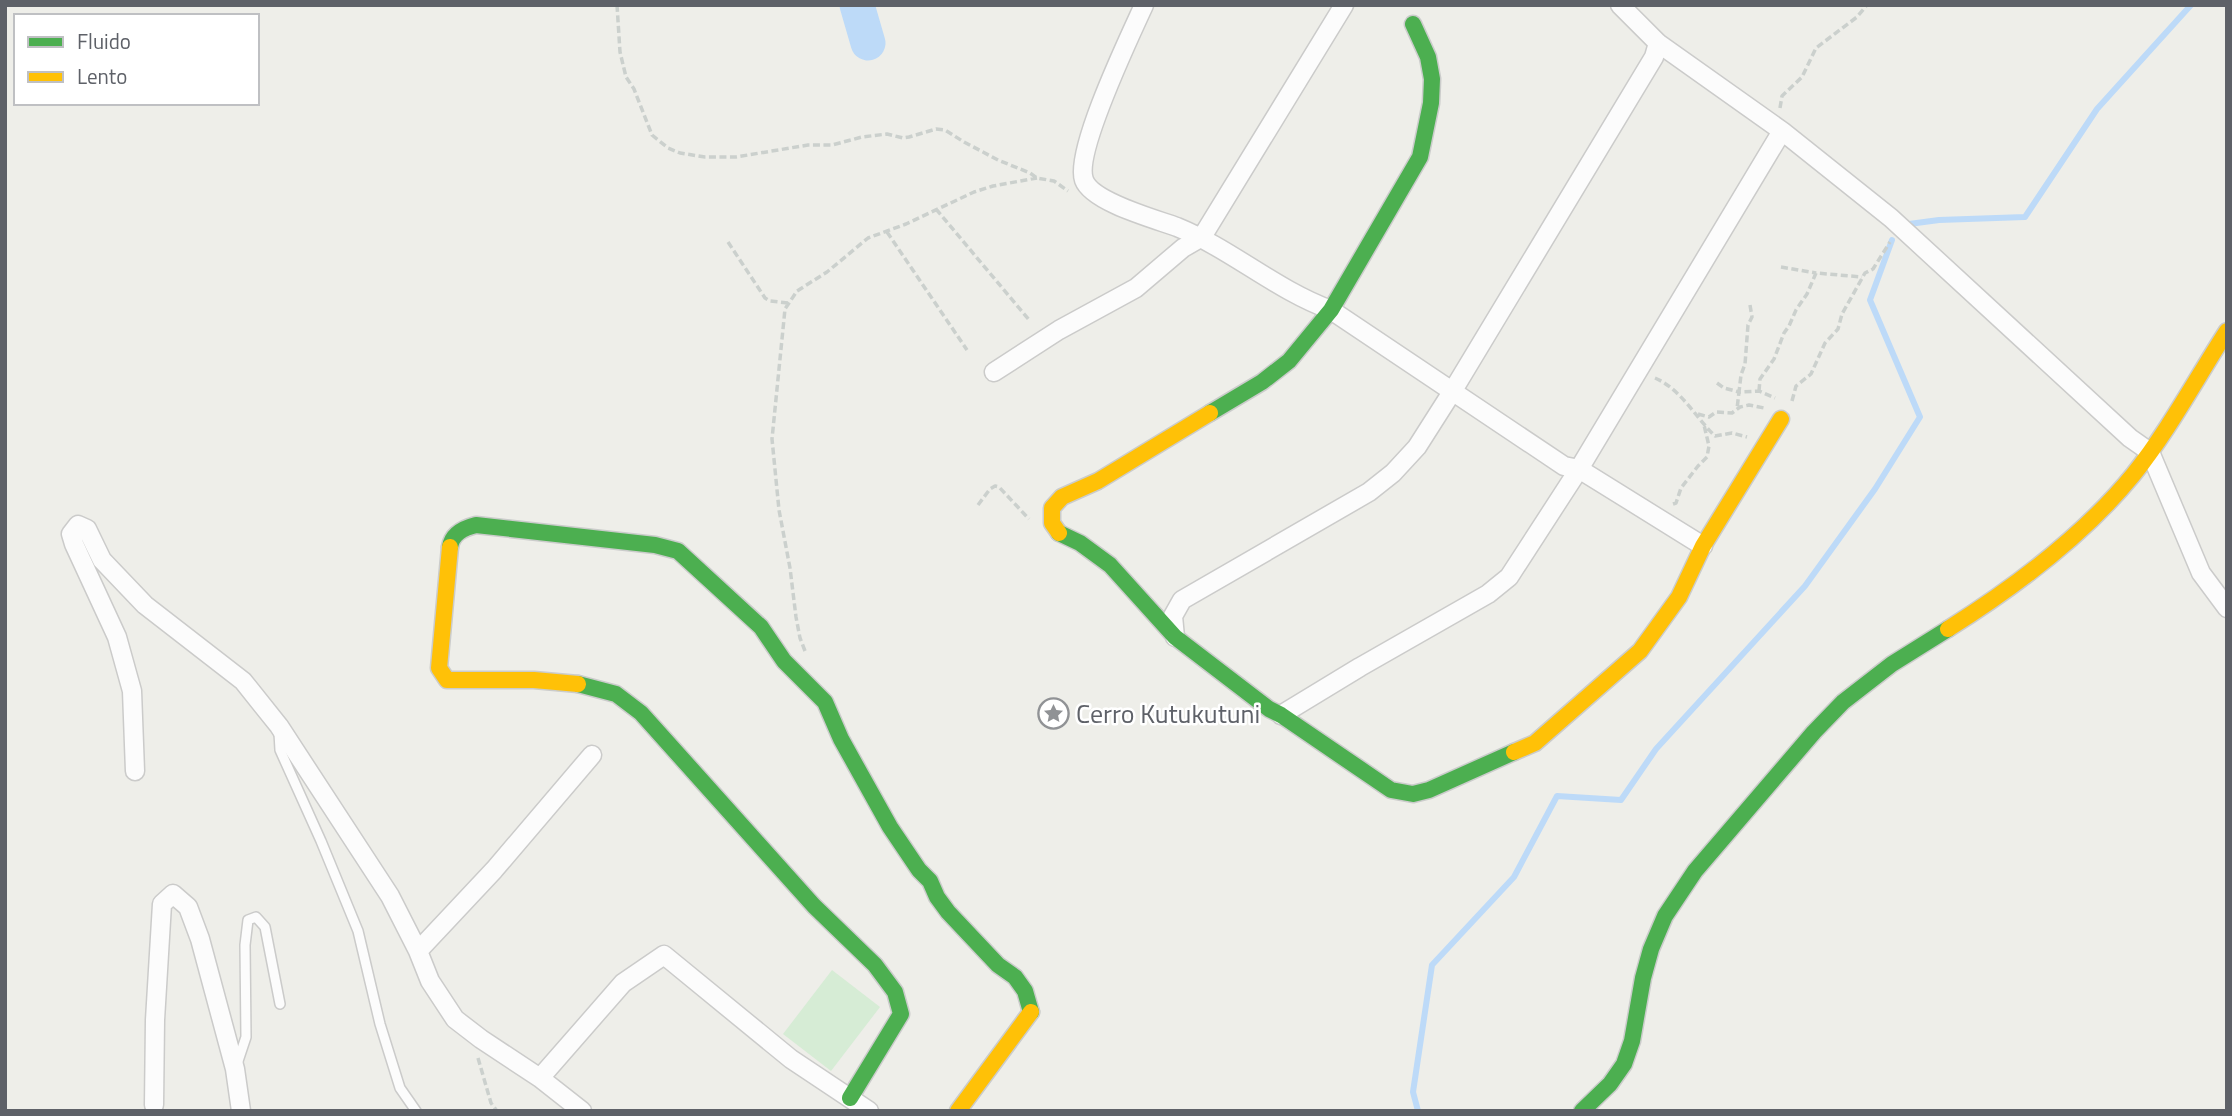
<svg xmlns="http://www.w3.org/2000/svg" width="2232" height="1116" viewBox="0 0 2232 1116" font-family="'Titillium Web',sans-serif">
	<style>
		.green { fill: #d6ecd5 }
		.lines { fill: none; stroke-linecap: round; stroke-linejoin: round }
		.stream { stroke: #bddaf8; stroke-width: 6 }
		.river { stroke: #bddaf8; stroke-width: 35 }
		.lane-casing { stroke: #cbcbca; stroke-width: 12 }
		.street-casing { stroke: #cbcbca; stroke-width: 21 }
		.fast-casing { stroke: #cbcccb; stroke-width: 19 }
		.slow-casing { stroke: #cbcccb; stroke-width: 19 }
		.path { stroke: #cbd0cd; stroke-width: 3.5; stroke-dasharray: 7 3.5; stroke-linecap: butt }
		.lane { stroke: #fcfcfc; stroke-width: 9 }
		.street { stroke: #fcfcfc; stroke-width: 18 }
		.fast { stroke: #4caf50; stroke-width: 16 }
		.slow { stroke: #ffc107; stroke-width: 16 }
		.labels { text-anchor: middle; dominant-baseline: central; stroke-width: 5; stroke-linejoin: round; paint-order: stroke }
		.poi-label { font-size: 26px; fill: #5e6168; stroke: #fff; text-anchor: start }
	</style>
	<rect width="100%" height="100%" fill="#eeeee9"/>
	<path class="green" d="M832,970L880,1007L831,1071L783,1034Z"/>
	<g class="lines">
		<path class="stream" d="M1909,224L1939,220L2025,217L2097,109L2191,5
			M1418,1111L1413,1092L1432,965L1514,877L1557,796L1621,800L1656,749L1805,586L1875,489L1920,417L1870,300L1892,240"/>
		<path class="river" d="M857,5L868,43"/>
		<defs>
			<path id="lane" d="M279,733L280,750L321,841L358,931L380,1024L400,1088L416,1111
				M237,1064L246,1037L245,945L248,920L256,917L265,927L280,1004"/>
			<path id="street" d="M1144,5C1130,36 1074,152 1084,180C1092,202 1155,219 1177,227C1231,249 1276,290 1331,310L1564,466L1579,469L1703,546
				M1620,5L1658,43L1782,131L1891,218L2130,438L2150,452L2201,573L2227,608
				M994,372L1059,330L1136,288L1183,248L1202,237L1344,5
				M1175,637L1173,616L1182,600L1369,492L1393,473L1417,447L1452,392L1654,57L1658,43
				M1281,715L1360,667L1488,594L1509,577L1579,469L1782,131
				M135,771L132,691L117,637L74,544L71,534L78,525L87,529L102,560L145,605L243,681L279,726L390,896L418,951L430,981L455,1019L481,1039L540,1078L582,1111
				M418,951L494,870L592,755
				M540,1078L623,983L664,955L791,1059L869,1111
				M154,1105L155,1020L162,904L173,894L188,907L200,939L235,1069L241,1111"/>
			<path id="fast" d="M1210,413L1262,382L1289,361L1331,310L1420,157L1431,103L1432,79L1428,57L1413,24
				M1059,533L1080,543L1110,565L1175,637L1269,709L1281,715L1391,790L1413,794L1429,790L1514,752
				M450,547C452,533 464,528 476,525L655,545L678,551L761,627L784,661L825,702L841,739L890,827L919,870L930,881L937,897L948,912L998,965L1015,977L1025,991L1031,1012
				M578,684L616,694L641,713L814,906L875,965L895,992L901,1014L850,1098
				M1582,1111L1610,1084L1624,1064L1632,1041L1643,978L1651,949L1665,916L1695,871L1814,732L1843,702L1892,664L1948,629"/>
			<path id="slow" d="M1059,533L1052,523V508L1062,497L1098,481L1210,413
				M450,547L439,668L447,680H534L578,684
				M1948,629C2015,587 2083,536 2133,475C2169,430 2196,379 2227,331
				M1514,752L1535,743L1640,651L1679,597L1703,546L1781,419
				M958,1111L1031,1012"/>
		</defs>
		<use href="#lane" class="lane-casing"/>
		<use href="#street" class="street-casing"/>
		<use href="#fast" class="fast-casing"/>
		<use href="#slow" class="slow-casing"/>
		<path class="path" d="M617,5L620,52L626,77L634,89L652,135L668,148L680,153L705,157H736L808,145H832L862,137L887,134L903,138L909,137L936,129L945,130L964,142L998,160L1030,173L1037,178L1054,181L1068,191
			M1780,108L1782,96L1802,77L1816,48L1857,17L1867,5
			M936,209L1030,321
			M887,232L967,350
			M728,242L765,298L770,301L788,303
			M1781,267L1816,273
			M1750,305L1752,317L1748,325L1745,364L1741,375L1739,392L1759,391L1775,398
			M1655,378C1681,389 1696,418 1715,436L1732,433L1747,437
			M1717,383L1724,388L1739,392L1737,409
			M1759,391L1760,379L1774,359L1784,333L1789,326L1796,310L1807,294L1816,273L1862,277
			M1792,401L1796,386L1811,374L1825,343L1838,329L1842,314L1865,273L1873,269L1890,242
			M1698,414L1709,417L1716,412L1732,413L1740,407L1749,405L1764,408
			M1673,504L1676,503L1681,488L1698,466L1707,457L1709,446L1704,425
			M978,505L990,489L995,486L999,487L1029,519
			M805,651L800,638L796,617L790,568L779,510L772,439L785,309L797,291L827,272L868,238L906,224L974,192L993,186L1037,178
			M478,1058L491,1103L497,1111"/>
		<use href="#lane" class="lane"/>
		<use href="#street" class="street"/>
		<use href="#fast" class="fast"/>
		<use href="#slow" class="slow"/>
	</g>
	<defs>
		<symbol id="sight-ring" viewBox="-11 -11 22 22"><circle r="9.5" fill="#fff" stroke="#909295" stroke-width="1.5"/><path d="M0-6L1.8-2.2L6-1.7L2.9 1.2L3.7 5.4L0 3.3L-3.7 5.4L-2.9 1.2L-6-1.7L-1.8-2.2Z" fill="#909295"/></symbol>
	</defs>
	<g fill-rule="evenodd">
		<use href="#sight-ring" x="1036" y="696" width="35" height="35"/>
	</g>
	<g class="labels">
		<g class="poi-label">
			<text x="1076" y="713">Cerro Kutukutuni</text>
		</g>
	</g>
	<rect width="2232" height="1116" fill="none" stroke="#5e6168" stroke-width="14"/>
	<rect x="14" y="14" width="245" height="91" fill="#ffffff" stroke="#bfc0c3" stroke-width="2"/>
	<rect x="28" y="37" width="35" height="10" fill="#4caf50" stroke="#bfc0c3" stroke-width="2"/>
	<text x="77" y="49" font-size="21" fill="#5e6168">Fluido</text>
	<rect x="28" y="72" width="35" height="10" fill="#ffc107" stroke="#bfc0c3" stroke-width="2"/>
	<text x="77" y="84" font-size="21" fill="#5e6168">Lento</text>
</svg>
